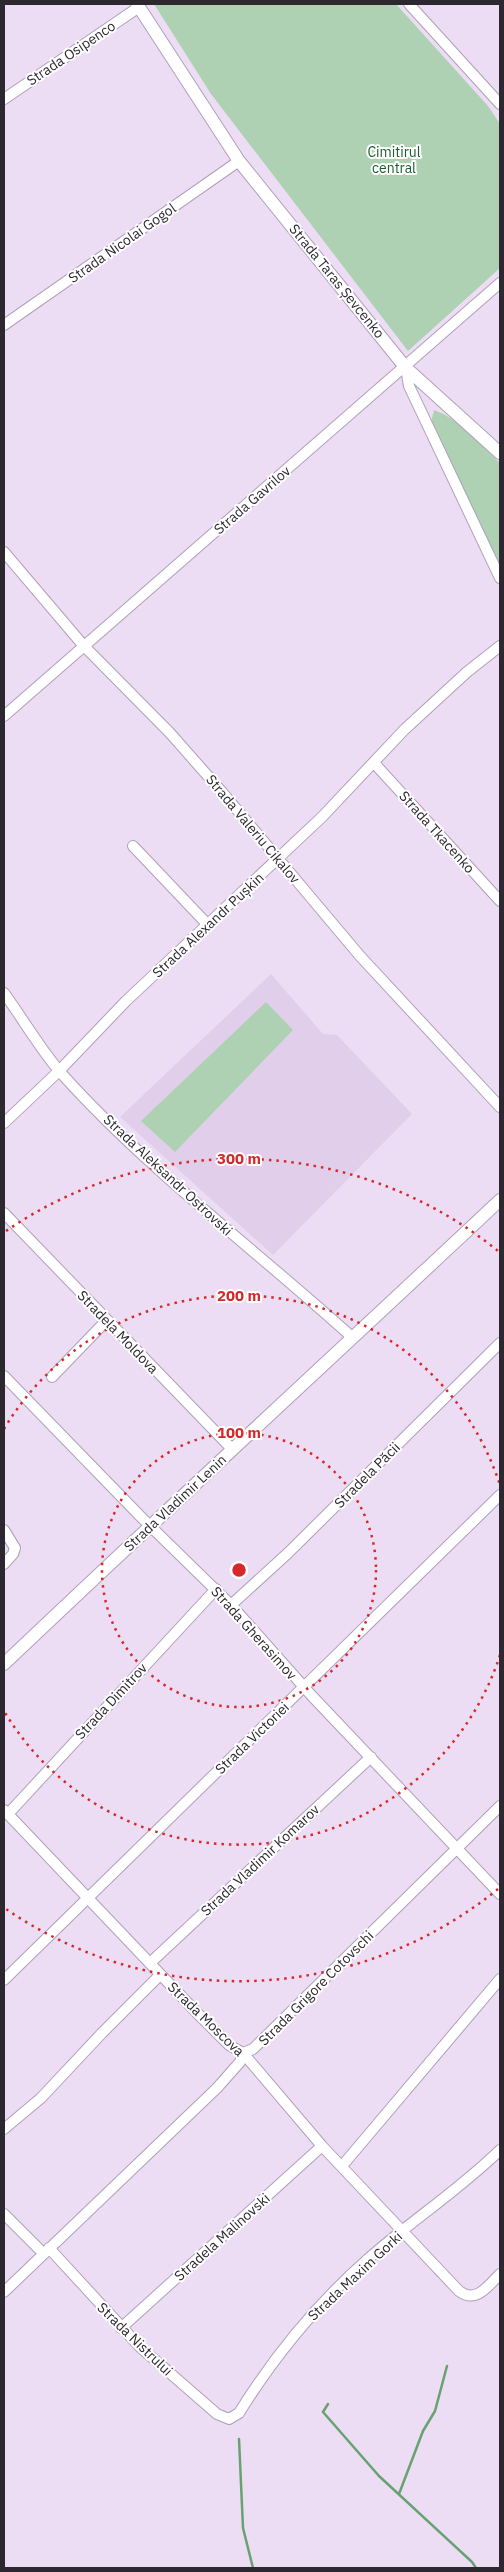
<svg xmlns="http://www.w3.org/2000/svg" width="504" height="2572" viewBox="0 0 504 2572" font-family="'IBM Plex Sans',sans-serif">
	<style>
		.built { fill: #e1ceeb }
		.green { fill: #add1b2 }
		.lines { fill: none; stroke-linecap: round; stroke-linejoin: round }
		.stream { stroke: #67a271; stroke-width: 2.5 }
		.minor-casing { stroke: #aea0b7; stroke-width: 12 }
		.major-casing { stroke: #aea0b7; stroke-width: 14 }
		.minor { stroke: #fff; stroke-width: 10 }
		.major { stroke: #fff; stroke-width: 12 }
		.ring { fill: none; stroke: #d62828; stroke-width: 2.5; stroke-dasharray: 2.5 5 }
		.labels { text-anchor: middle; dominant-baseline: central; stroke-width: 4; stroke-linejoin: round; paint-order: stroke }
		.street-label { font-size: 14px; fill: #2d2730; stroke: #fff }
		.park-label { font-size: 14px; fill: #1d5c2d; stroke: #fff }
		.centre { fill: #d62828; stroke: #fff; stroke-width: 2.5 }
		.ring-label { font-size: 15px; text-anchor: middle; font-weight: bold; fill: #d62828; stroke: #fff; stroke-width: 4; stroke-linejoin: round; paint-order: stroke }
	</style>
	<rect width="100%" height="100%" fill="#ecddf5"/>
	<path class="built" d="M271,974L323,1034L337,1035L412,1114L273,1255L120,1117Z"/>
	<path class="green" d="M154,4H396L488,106L500,124V268L408,351L211,94Z
		M434,410C460,419 480,445 500,463V567L431,422Z
		M266,1002L293,1030L175,1152L141,1121Z"/>
	<g class="lines">
		<path class="stream" d="M328,2404L323,2412L379,2476L472,2562L476,2568
			M239,2439L243,2528L253,2568
			M399,2494L423,2431L435,2411L447,2366"/>
		<defs>
			<path id="minor" d="M409,4L500,104
				M4,99L139,7
				M4,325L239,161
				M406,368L409,386L500,578
				M4,552L83,645L170,733L222,792L360,956L500,1107
				M4,716L500,283
				M374,763L500,901
				M133,846L208,925
				M4,993C23,1019 40,1049 61,1073C149,1171 256,1250 353,1338
				M4,1123L59,1071L126,1001L322,817L404,730L467,672L500,646
				M4,1213L233,1450
				M4,1376L142,1518L231,1605L312,1696L500,1894
				M52,1377L106,1321
				M4,1530L15,1548L13,1554L4,1564
				M231,1605L288,1553L500,1343
				M4,1810L201,2017L229,2045L243,2053L322,2146L459,2291C476,2304 488,2286 500,2274
				M8,1814L216,1589
				M150,1963L371,1757
				M4,1980L500,1495
				M243,2053L253,2049L500,1806
				M4,2129L41,2098L102,2033L160,1975
				M342,2166L500,1979
				M4,2214L43,2253
				M49,2248L140,2347L217,2414L229,2419L239,2413C275,2355 317,2304 368,2259C411,2221 459,2190 500,2150
				M4,2292L217,2088L240,2062L243,2053
				M121,2328L322,2146"/>
			<path id="major" d="M137,4L239,161L406,368L500,453
				M4,1664C168,1508 335,1355 500,1200"/>
		</defs>
		<use href="#minor" class="minor-casing"/>
		<use href="#major" class="major-casing"/>
		<use href="#minor" class="minor"/>
		<use href="#major" class="major"/>
	</g>
	<g class="ring">
		<circle cx="239" cy="1570" r="137"/>
		<path d="M500 1655A274 274 0 0 1 4 1711M4 1429A274 274 0 0 1 500 1485"/>
		<path d="M498 1889A411 411 0 0 1 6 1909M6 1231A411 411 0 0 1 498 1251"/>
	</g>
	<g class="labels">
		<g class="street-label">
			<text transform="translate(71 53) rotate(-34)">Strada Osipenco</text>
			<text transform="translate(122 243) rotate(-35)">Strada Nicolai Gogol</text>
			<text transform="translate(337 281) rotate(51)">Strada Taras Șevcenko</text>
			<text transform="translate(252 500) rotate(-41)">Strada Gavrilov</text>
			<text transform="translate(253 829) rotate(50)">Strada Valeriu Cikalov</text>
			<text transform="translate(437 832) rotate(48)">Strada Tkacenko</text>
			<text transform="translate(208 925) rotate(-43)">Strada Alexandr Pușkin</text>
			<text transform="translate(168 1175) rotate(43)">Strada Aleksandr Ostrovski</text>
			<text transform="translate(118 1332) rotate(46)">Stradela Moldova</text>
			<text transform="translate(367 1475) rotate(-45)">Stradela Păcii</text>
			<text transform="translate(175 1503) rotate(-43)">Strada Vladimir Lenin</text>
			<text transform="translate(254 1633) rotate(48)">Strada Gherasimov</text>
			<text transform="translate(111 1701) rotate(-47)">Strada Dimitrov</text>
			<text transform="translate(252 1738) rotate(-44)">Strada Victoriei</text>
			<text transform="translate(260 1860) rotate(-43)">Strada Vladimir Komarov</text>
			<text transform="translate(316 1988) rotate(-45)">Strada Grigore Cotovschi</text>
			<text transform="translate(206 2019) rotate(44)">Strada Moscova</text>
			<text transform="translate(222 2237) rotate(-42)">Stradela Malinovski</text>
			<text transform="translate(355 2276) rotate(-43)">Strada Maxim Gorki</text>
			<text transform="translate(135 2339) rotate(44)">Strada Nistrului</text>
		</g>
		<g class="park-label">
			<text x="394" y="152">Cimitirul<tspan x="394" dy="16">central</tspan></text>
		</g>
	</g>
	<circle cx="239" cy="1570" r="8" class="centre"/>
	<g class="ring-label">
		<text x="239" y="1164">300 m</text>
		<text x="239" y="1301">200 m</text>
		<text x="239" y="1438">100 m</text>
	</g>
	<rect width="504" height="2572" fill="none" stroke="#2d2730" stroke-width="10"/>
</svg>
